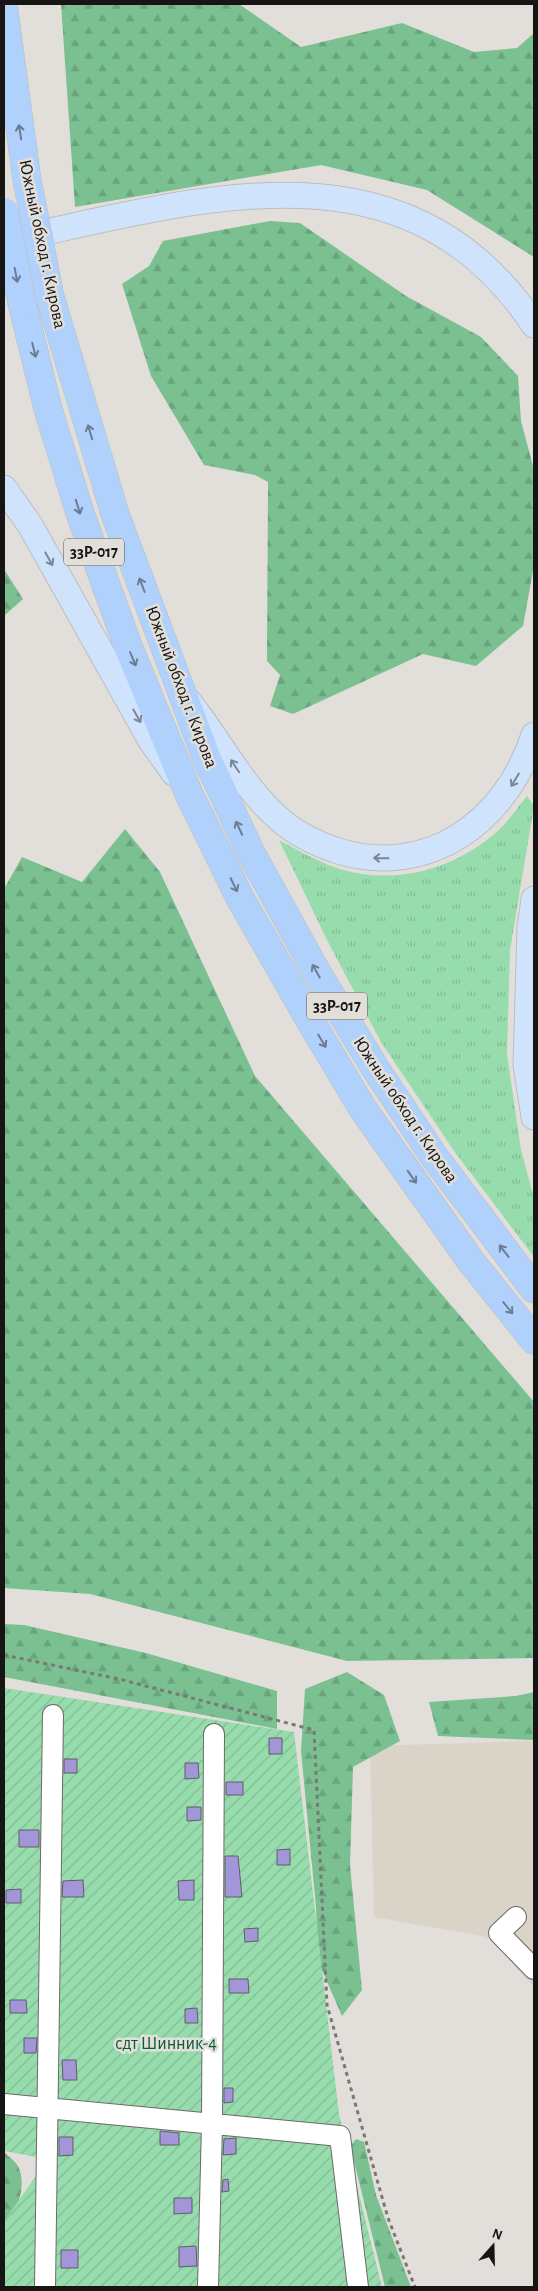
<svg xmlns="http://www.w3.org/2000/svg" width="538" height="2291" viewBox="0 0 538 2291" font-family="'Alegreya Sans',sans-serif">
	<style>
		.built { fill: #dad3c8 }
		.grass { fill: url(#grass-tufts) }
		.forest { fill: url(#forest-firs) }
		.garden { fill: url(#garden-furrows) }
		.building { fill: #a296d9; stroke: #5e5e62 }
		.lines { fill: none; stroke-linecap: round; stroke-linejoin: round }
		.minor-casing { stroke: #6d6a67; stroke-width: 22 }
		.major-casing { stroke: #bebdbd; stroke-width: 27 }
		.highway-casing { stroke: #bebdbd; stroke-width: 29 }
		.path { stroke: #7a7875; stroke-width: 3; stroke-dasharray: 4 4; stroke-linecap: butt }
		.minor { stroke: #fff; stroke-width: 20 }
		.major { stroke: #d0e3fd; stroke-width: 25 }
		.highway { stroke: #b0d1fc; stroke-width: 28 }
		.highway-bridge-casing { stroke: #bebdbd; stroke-width: 29; stroke-linecap: butt }
		.highway-bridge { stroke: #b0d1fc; stroke-width: 28 }
		.oneway { stroke: #6b7c93 }
		.oneway2 { stroke: #7c8694 }
		.labels { text-anchor: middle; dominant-baseline: central; stroke-width: 5; stroke-linejoin: round; paint-order: stroke }
		.shield { fill: #e2dfdb; stroke: #53524f; stroke-width: 1 }
		.shield-label { font-size: 16px; font-weight: bold; fill: #161513 }
		.street-label { font-size: 18px; fill: #161513; stroke: #e2dfdb }
		.park-label { font-size: 18px; fill: #085c32; stroke: #e2dfdb }
	</style>
	<defs>
		<pattern id="grass-tufts" width="24" height="20" patternUnits="userSpaceOnUse" patternTransform="scale(1.25)"><rect width="24" height="20" fill="#97dcad"/><path d="M3 7l-1-3M5 7V3M7 7l1-3M15 17l-1-3M17 17v-4M19 17l1-3" fill="none" stroke="#81bc94"/></pattern>
		<pattern id="forest-firs" width="22" height="20" patternUnits="userSpaceOnUse" patternTransform="scale(1.25)"><rect width="22" height="20" fill="#7ac091"/><path d="M5 1l3.5 6h-7zM16 11l3.5 6h-7z" fill="#69a47c"/></pattern>
		<pattern id="garden-furrows" width="10" height="10" patternUnits="userSpaceOnUse" patternTransform="scale(1.25)"><rect width="10" height="10" fill="#97dcad"/><path d="M-1 1l2-2M0 10L10 0M9 11l2-2" fill="none" stroke="#81bc94"/></pattern>
	</defs>
	<rect width="100%" height="100%" fill="#e2dfdb"/>
	<path class="built" d="M534,1741V1987L487,1937L374,1917L370,1746Z"/>
	<path class="grass" d="M527,796L534,806L510,950L507,1054L521,1150L534,1198V1257L454,1151L381,1042L327,940L279,840C294,848 310,857 326,864C386,889 453,872 500,829C510,819 518,807 527,796Z"/>
	<path class="forest" d="M61,4H239L301,47L402,23L474,52L517,48L534,33V257L427,190L321,165L75,207Z
		M270,221L300,223L406,296L481,337L518,376L521,421L534,470V565L523,626L476,666L423,654L293,714L270,706L280,675L267,661L268,482L255,475L204,465L151,376L122,284L149,266L163,241Z
		M4,569L23,599L4,616Z
		M125,829L160,872L255,1076L534,1402V1658L347,1661L90,1594L4,1588V889L22,857L82,882Z
		M4,1624L24,1625L146,1653L277,1691V1729L4,1677Z
		M347,1672L384,1695L400,1741L353,1767L350,1865L362,1990L342,2016L318,1961L316,1907L301,1751L305,1689Z
		M534,1692V1740L438,1736L429,1702L516,1696Z
		M356,2139L364,2142L376,2195L411,2287H385L352,2153L351,2145Z
		M4,2152C8,2156 15,2161 18,2166C28,2188 16,2212 4,2229Z"/>
	<path class="garden" d="M4,1688L294,1732L339,2114L382,2287H4V2221L48,2159L4,2151Z"/>
	<path class="building" d="M269,1738H282V1754H269Z
		M64,1759H77V1773H64Z
		M185,1763H198L199,1778L185,1779Z
		M226,1782H243V1795H226Z
		M187,1807H201V1820L187,1821Z
		M19,1830H39V1847H19Z
		M290,1849V1865H277V1850Z
		M225,1856H238L242,1897H225Z
		M83,1880L84,1897H62L63,1881Z
		M194,1880V1900H179L178,1881Z
		M21,1889V1903H6V1890Z
		M258,1928V1941L245,1942L244,1929Z
		M229,1979H248L249,1993H229Z
		M10,2000H26L27,2013H10Z
		M197,2008L198,2023H185V2009Z
		M24,2038H37L36,2053H24Z
		M62,2060H76L77,2080H63Z
		M224,2088H233V2102L224,2103Z
		M160,2131L179,2133V2145H160Z
		M59,2137H73V2155L59,2156Z
		M236,2138V2154L223,2155L224,2139Z
		M228,2179L229,2191L222,2192L223,2180Z
		M174,2198H192V2213L174,2214Z
		M196,2246L197,2266L179,2267V2247Z
		M61,2250H78V2268H61Z"/>
	<g class="lines">
		<defs>
			<path id="minor" d="M516,1917L499,1933L534,1969
				M4,2104L340,2136L358,2287
				M45,2287L53,1715
				M208,2287L212,2124L214,1734"/>
			<path id="major" d="M4,241C193,202 404,130 534,325
				M4,488L30,525L151,741L174,773
				M189,702C221,742 245,792 285,824C299,835 318,844 335,850C427,880 506,822 534,735
				M534,899L530,928L526,1065L534,1117"/>
			<path id="highway" d="M4,11L27,180
				M50,297L115,514L206,757L252,855L316,971L375,1068L433,1155L534,1289
				M22,303L48,409L80,513L128,646L189,794L240,898L308,1017L363,1109L470,1260L534,1340"/>
		</defs>
		<use href="#minor" class="minor-casing"/>
		<use href="#major" class="major-casing"/>
		<use href="#highway" class="highway-casing"/>
		<path class="path" d="M4,1655L119,1679L314,1730L327,2005L388,2218L415,2287"/>
		<use href="#minor" class="minor"/>
		<use href="#major" class="major"/>
		<use href="#highway" class="highway"/>
		<defs>
			<path id="highway-bridge" d="M27,180L50,297
				M4,212L22,303"/>
		</defs>
		<use href="#highway-bridge" class="highway-bridge-casing"/>
		<use href="#highway-bridge" class="highway-bridge"/>
	</g>
	<defs><path id="oneway-shaft" d="M-6 0H5M1.5-3L5.5 0L1.5 3" fill="none" stroke-width="1.6" stroke-linecap="round" stroke-linejoin="round" transform="scale(1.25)"/></defs>
	<g class="oneway">
		<use href="#oneway-shaft" transform="translate(20 132) rotate(-99)"/>
		<use href="#oneway-shaft" transform="translate(16 275) rotate(79)"/>
		<use href="#oneway-shaft" transform="translate(34 350) rotate(76)"/>
		<use href="#oneway-shaft" transform="translate(90 432) rotate(-107)"/>
		<use href="#oneway-shaft" transform="translate(78 507) rotate(73)"/>
		<use href="#oneway-shaft" transform="translate(142 585) rotate(-111)"/>
		<use href="#oneway-shaft" transform="translate(133 659) rotate(67)"/>
		<use href="#oneway-shaft" transform="translate(239 828) rotate(-115)"/>
		<use href="#oneway-shaft" transform="translate(234 885) rotate(64)"/>
		<use href="#oneway-shaft" transform="translate(316 971) rotate(-120)"/>
		<use href="#oneway-shaft" transform="translate(322 1041) rotate(59)"/>
		<use href="#oneway-shaft" transform="translate(412 1177) rotate(55)"/>
		<use href="#oneway-shaft" transform="translate(504 1251) rotate(-128)"/>
		<use href="#oneway-shaft" transform="translate(508 1308) rotate(51)"/>
	</g>
	<g class="oneway2">
		<use href="#oneway-shaft" transform="translate(49 559) rotate(61)"/>
		<use href="#oneway-shaft" transform="translate(137 716) rotate(61)"/>
		<use href="#oneway-shaft" transform="translate(235 766) rotate(-124)"/>
		<use href="#oneway-shaft" transform="translate(515 780) rotate(121)"/>
		<use href="#oneway-shaft" transform="translate(381 858) rotate(-179)"/>
	</g>
	<g class="labels">
		<g class="shield">
			<rect x="64" y="538.5" width="60" height="27" rx="4"/>
			<rect x="307" y="992.5" width="60" height="27" rx="4"/>
		</g>
		<g class="shield-label">
			<text x="94" y="552">33Р-017</text>
			<text x="337" y="1006">33Р-017</text>
		</g>
		<g class="street-label">
			<text transform="translate(42 244) rotate(78)">Южный обход г. Кирова</text>
			<text transform="translate(181 687) rotate(69)">Южный обход г. Кирова</text>
			<text transform="translate(405 1110) rotate(56)">Южный обход г. Кирова</text>
		</g>
		<g class="park-label">
			<text x="166" y="2044">сдт Шинник-4</text>
		</g>
	</g>
	<rect width="538" height="2291" fill="none" stroke="#161513" stroke-width="10"/>
	<g transform="translate(493 2246) rotate(20)" stroke="#e2dfdb" stroke-width="4" paint-order="stroke">
	<path d="M0-4L9 19L0 12L-9 19Z" fill="#161513"/>
	<text y="-8" font-size="14" font-weight="bold" text-anchor="middle" fill="#161513">N</text>
	</g>
</svg>
